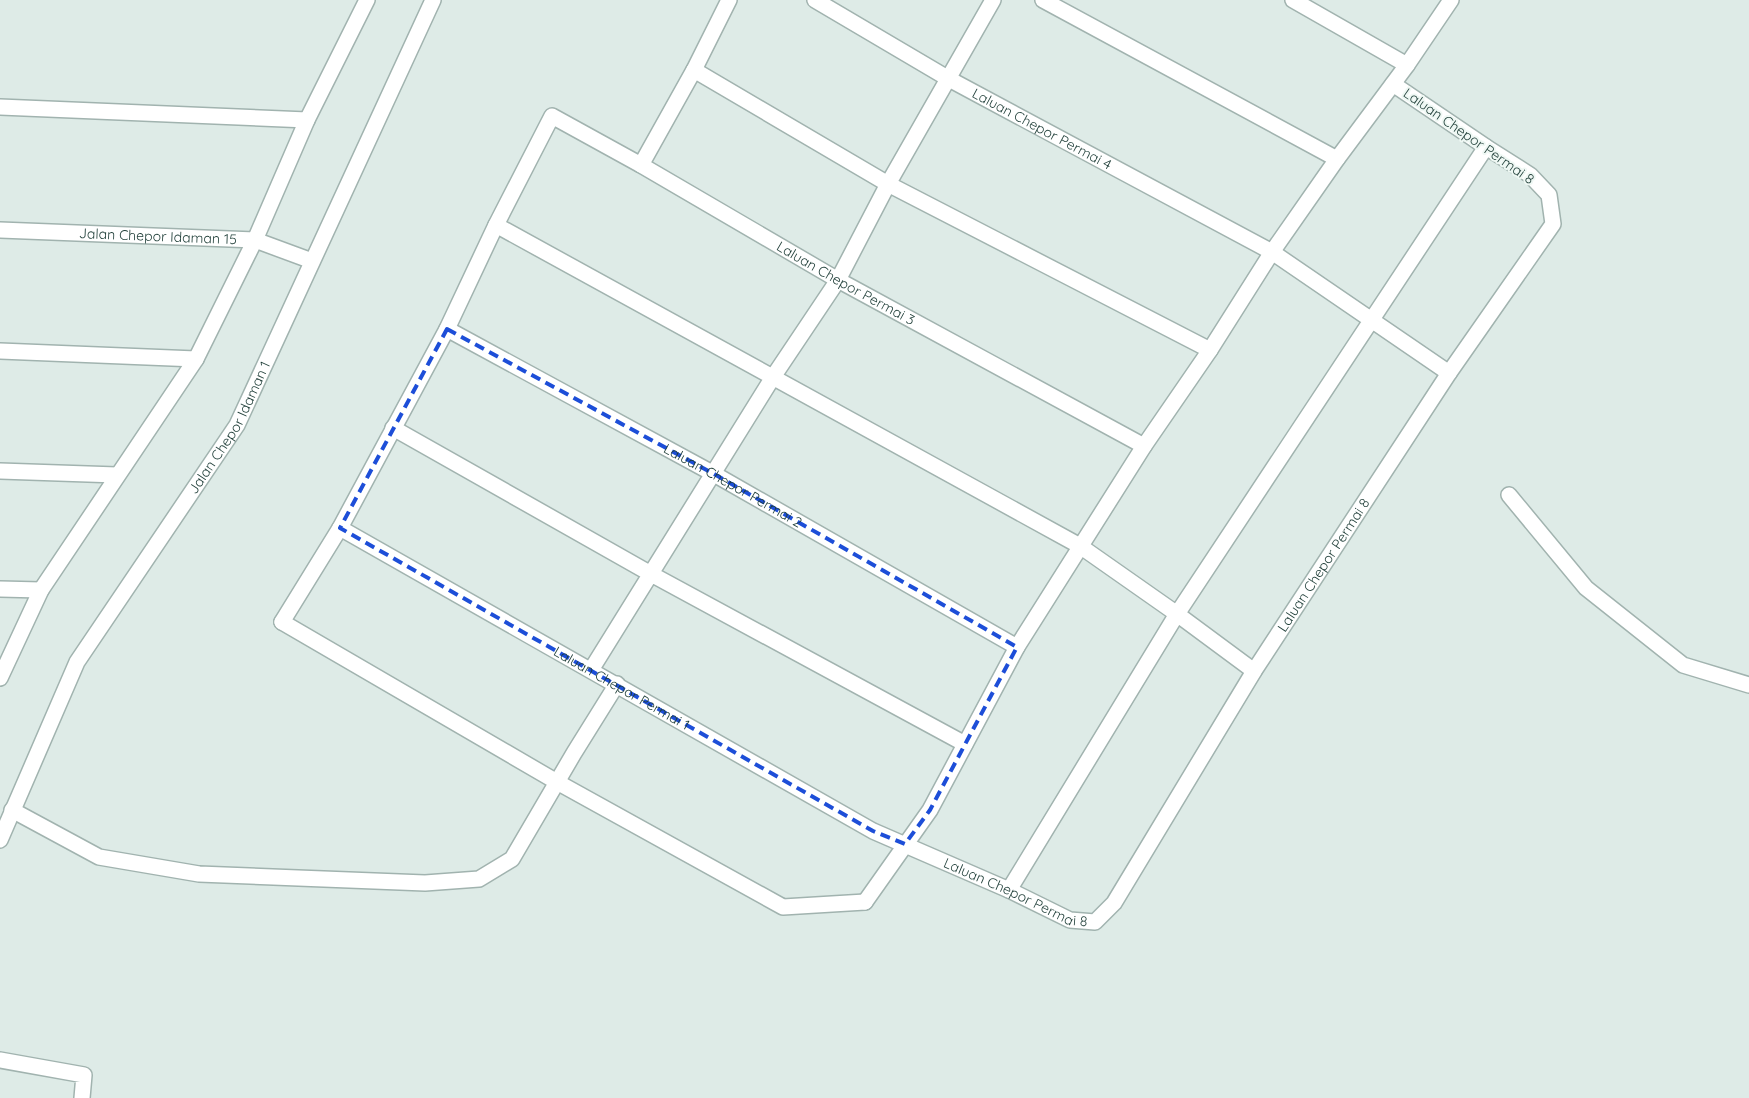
<svg xmlns="http://www.w3.org/2000/svg" width="1749" height="1098" viewBox="0 0 1749 1098" font-family="Quicksand,sans-serif">
	<style>
		.lines { fill: none; stroke-linecap: round; stroke-linejoin: round }
		.service-casing { stroke: #a1b3af; stroke-width: 18 }
		.minor-casing { stroke: #a1b3af; stroke-width: 18 }
		.service { stroke: #fff; stroke-width: 15 }
		.minor { stroke: #fff; stroke-width: 15 }
		.marked { fill: none; stroke: #1d4ed8; stroke-width: 4; stroke-dasharray: 10 6; stroke-linejoin: round }
		.labels { text-anchor: middle; dominant-baseline: central; stroke-width: 4; stroke-linejoin: round; paint-order: stroke }
		.street-label { font-size: 14px; fill: #1e3d37; stroke: #eff8f4 }
	</style>
	<rect width="100%" height="100%" fill="#deebe7"/>
	<g class="lines">
		<defs>
			<path id="service" d="M1043,0L1337,159
				M694,70L888,184L1210,350
				M0,107L307,120
				M496,225L1080,546L1177,614L1254,671
				M1272,252L1449,373
				M0,351L196,359
				M393,428L651,574L965,744
				M1509,495L1586,588L1683,665L1749,685
				M0,589L41,590
				M282,622L557,782L783,907L865,902
				M591,670L773,377L838,280L888,184L993,0
				M1009,890L1177,614L1486,147
				M0,1060L84,1075L82,1098"/>
			<g id="minor">
				<path id="s1" d="M815,0L949,79L1272,252"/>
				<path d="M1293,0L1407,65"/>
				<path d="M641,165L694,70L729,0"/>
				<path id="s2" d="M0,230L255,240L312,261"/>
				<path id="s3" d="M447,329L714,474L1017,647"/>
				<path d="M0,471L117,475"/>
				<path id="s4" d="M340,528L873,831L1009,890L1070,920L1095,922L1114,903L1254,671L1449,373L1553,224L1549,195L1530,175L1486,147L1393,84"/>
				<path id="s5" d="M282,622L340,528L447,329L496,225L552,116L641,165L838,280L1144,446"/>
				<path d="M0,678L41,590L196,359L255,240L307,120L367,0"/>
				<path d="M12,810L99,857L199,874L425,883L479,879L512,859L574,753L617,684"/>
				<path id="s6" d="M0,840L77,662L237,425L433,0"/>
				<path d="M865,902L930,810L1017,647L1144,446L1210,350L1272,252L1337,159L1407,65L1451,0"/>
			</g>
		</defs>
		<use href="#service" class="service-casing"/>
		<use href="#minor" class="minor-casing"/>
		<use href="#service" class="service"/>
		<use href="#minor" class="minor"/>
	</g>
	<path class="marked" d="M447,329L714,474L1017,647L930,810L905,844L873,831L340,528Z"/>
	<g class="labels">
		<g class="street-label">
			<text stroke="none"><textPath href="#s1" startOffset="261">Laluan Chepor Permai 4</textPath></text>
			<text transform="translate(1469 136) rotate(35)">Laluan Chepor Permai 8</text>
			<text stroke="none"><textPath href="#s2" startOffset="158">Jalan Chepor Idaman 15</textPath></text>
			<text stroke="none"><textPath href="#s5" startOffset="912">Laluan Chepor Permai 3</textPath></text>
			<text stroke="none"><textPath href="#s6" startOffset="474">Jalan Chepor Idaman 1</textPath></text>
			<text stroke="none"><textPath href="#s3" startOffset="326">Laluan Chepor Permai 2</textPath></text>
			<text stroke="none"><textPath href="#s4" startOffset="1279">Laluan Chepor Permai 8</textPath></text>
			<text stroke="none"><textPath href="#s4" startOffset="324">Laluan Chepor Permai 1</textPath></text>
			<text stroke="none"><textPath href="#s4" startOffset="769">Laluan Chepor Permai 8</textPath></text>
		</g>
	</g>
</svg>
